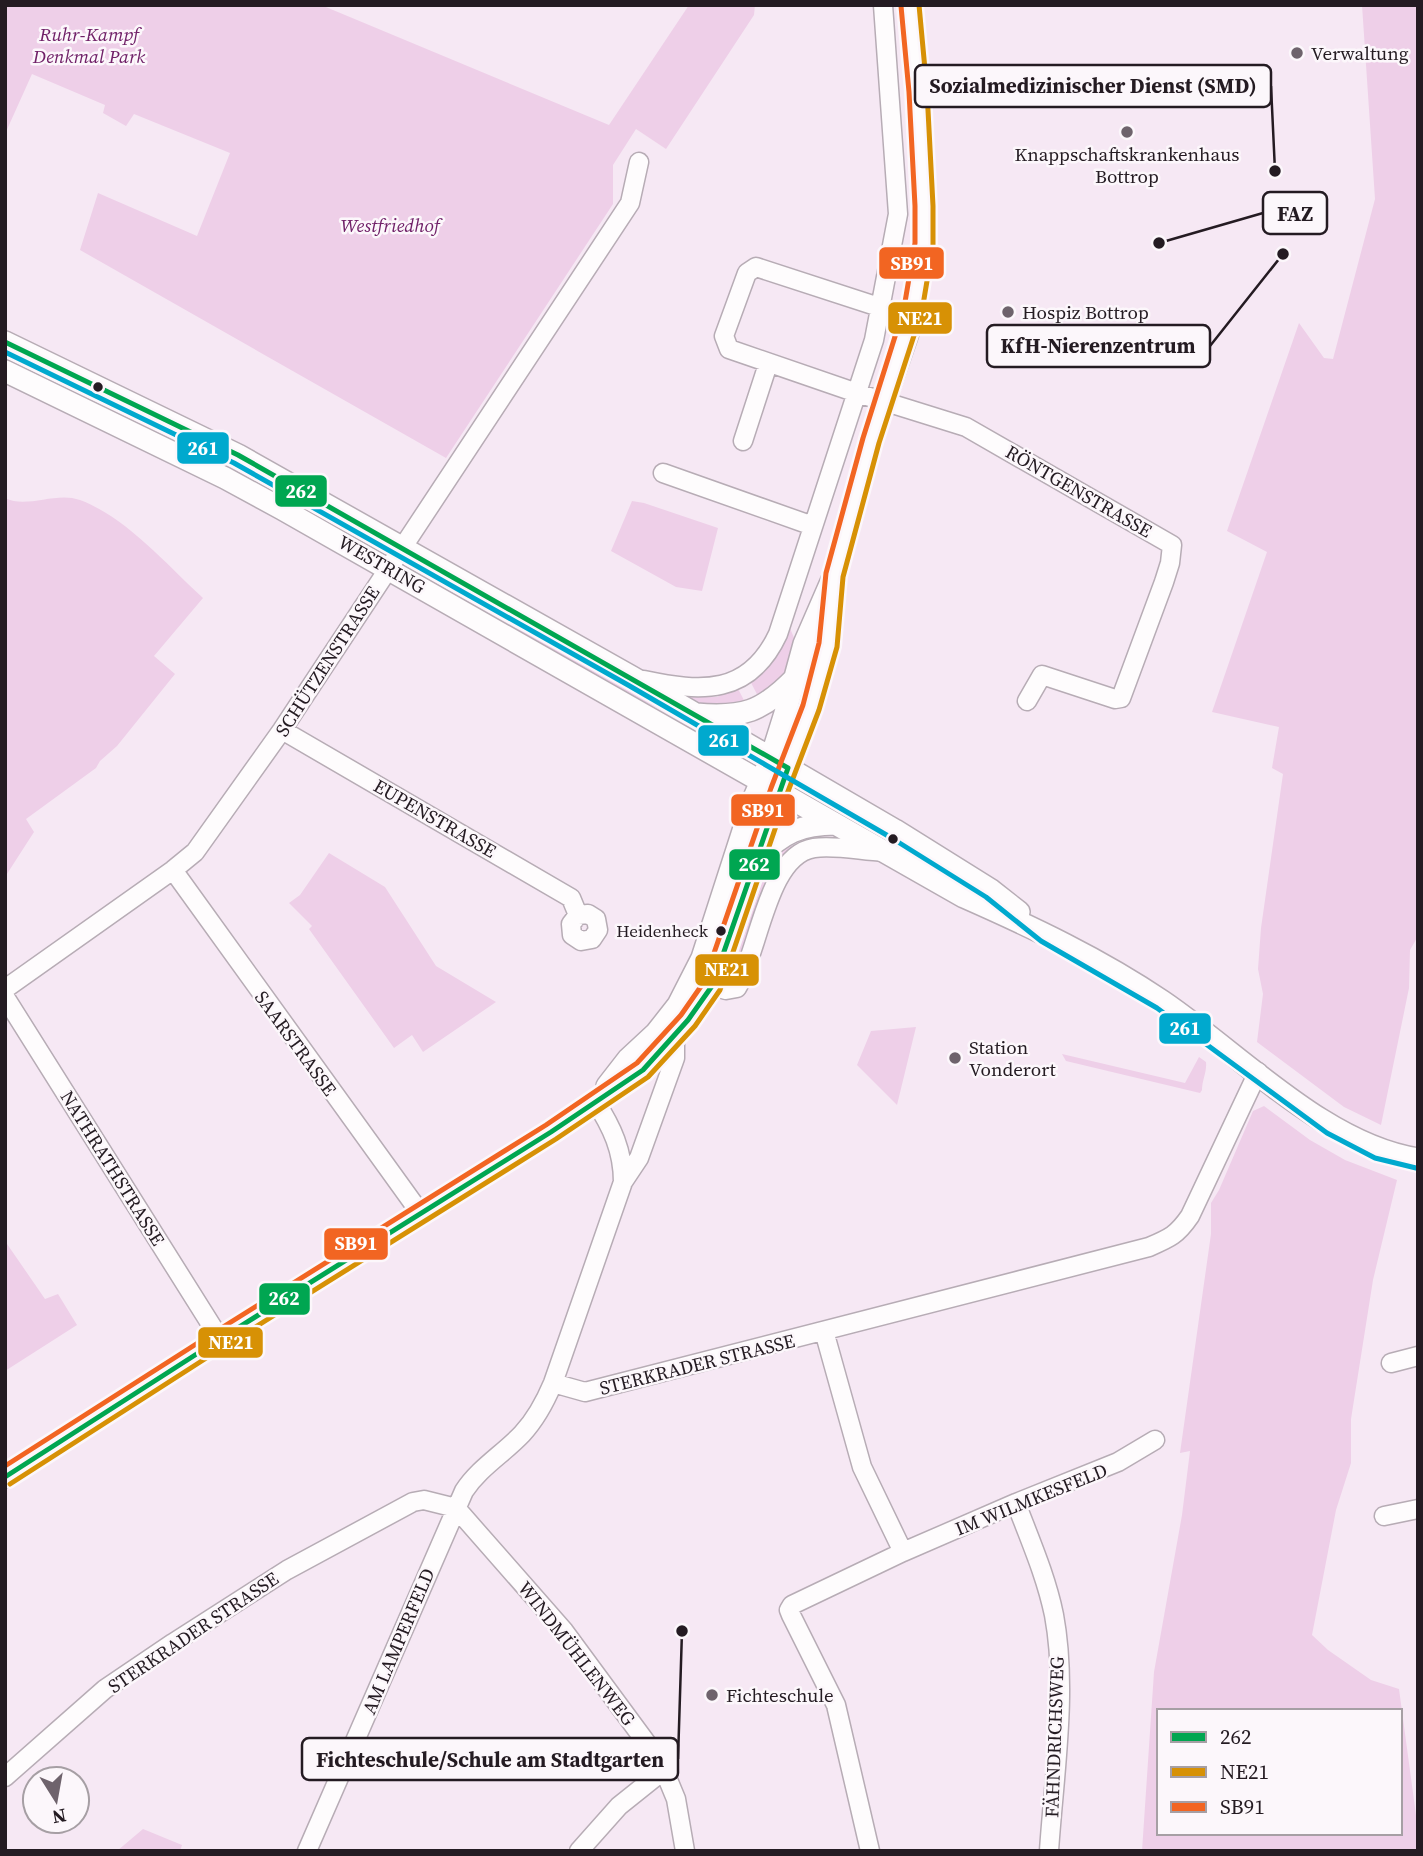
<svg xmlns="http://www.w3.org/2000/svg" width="1423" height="1856" viewBox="0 0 1423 1856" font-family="'Source Serif 4',serif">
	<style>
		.green { fill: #eecfe8; fill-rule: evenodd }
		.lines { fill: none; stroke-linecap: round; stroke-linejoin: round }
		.minor-casing { stroke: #b7acb5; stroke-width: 21 }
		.major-casing { stroke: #b7acb5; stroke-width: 24 }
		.minor { stroke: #fefcfd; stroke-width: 18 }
		.major { stroke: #fefcfd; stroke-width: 21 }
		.bus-1-casing { stroke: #fcf7fb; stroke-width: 10 }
		.bus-2-casing { stroke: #fcf7fb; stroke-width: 10 }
		.bus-3-casing { stroke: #fcf7fb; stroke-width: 10 }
		.bus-4-casing { stroke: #fcf7fb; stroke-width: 10 }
		.bus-1 { stroke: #00a651; stroke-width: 5 }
		.bus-2 { stroke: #d79105; stroke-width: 5 }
		.bus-3 { stroke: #f26522; stroke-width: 5 }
		.bus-4 { stroke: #00a9ce; stroke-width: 5 }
		.poi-dot { fill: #6e636c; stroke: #fcf7fb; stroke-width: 2.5 }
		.bus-dot { fill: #241b22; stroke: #fcf7fb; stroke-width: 2.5 }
		.labels { text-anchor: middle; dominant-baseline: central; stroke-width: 5; stroke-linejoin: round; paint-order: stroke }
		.bus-label { font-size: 17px; fill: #241b22; stroke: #fcf7fb; text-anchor: end }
		.park-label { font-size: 19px; font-style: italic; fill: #702068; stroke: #fcf7fb }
		.poi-label { font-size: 19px; fill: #241b22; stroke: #fcf7fb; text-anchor: start }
		.street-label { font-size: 19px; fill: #241b22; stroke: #fcf7fb }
		.leader { fill: none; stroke: #241b22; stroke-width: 2.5 }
		.callout-dot { fill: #241b22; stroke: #fcf7fb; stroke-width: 2.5 }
		.callout { fill: #fcf7fb; stroke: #241b22; stroke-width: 2.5 }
		.callout-label { font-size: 21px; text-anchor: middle; font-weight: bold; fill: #241b22 }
		.line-badge { stroke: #fcf7fb; stroke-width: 2.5 }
		.badge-label { font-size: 19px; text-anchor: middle; font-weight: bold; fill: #fff }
	</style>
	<rect width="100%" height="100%" fill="#f6e8f4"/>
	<path class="green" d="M5,5H321L609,125L689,5H755L754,15L666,149L636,129L613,165V204L446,458L80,250L98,193L197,236L230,153L134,114L126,126L103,113L105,105L32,74L5,134Z
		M1362,5H1418V936L1410,950L1409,988L1381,1125L1344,1107L1257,1042L1263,994L1258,969L1261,928L1283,774L1272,768L1279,727L1212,712L1267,552L1227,531L1299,323L1324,358L1333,359L1375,199Z
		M5,498C27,509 56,491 80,500C126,517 168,566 203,598L154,656L175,674L117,746L100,761L96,768L26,819L34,832L5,877Z
		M632,501L644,503L718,528L702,591L676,587L611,551Z
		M459,598L509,625L563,650L742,749L740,755L662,710L596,679Z
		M789,626L798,647L787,675L760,700L748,677L759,668L768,666L775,656Z
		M736,685L747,706L694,705L685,697H718L723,691Z
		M811,795L964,885L809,800Z
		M789,839L793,853L737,980L725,981L736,960L769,862L776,851Z
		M329,853L385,887L436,966L496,1002L423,1052L412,1035L394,1048L309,929L312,926L289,903L300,895Z
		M916,1027L897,1105L857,1065L871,1031Z
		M1062,1054L1185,1083L1199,1057L1206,1062C1207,1072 1202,1080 1202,1090L1200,1093L1066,1061Z
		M1264,1106L1310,1140L1345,1160L1397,1180L1373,1280L1351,1419V1463L1336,1510L1312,1635L1328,1650L1371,1680L1399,1689L1418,1830V1851H1142L1154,1672L1182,1515L1190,1451L1180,1453L1211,1234V1203L1219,1190L1253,1111ZM1159,1711H1400V1833H1159Z
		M5,1241L45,1299L58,1294L77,1325L5,1371Z
		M143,1829L182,1845L180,1851H117Z"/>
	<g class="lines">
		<defs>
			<path id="minor" d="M882,308L756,267L747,273L724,336L729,349L857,393L966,427L1172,545L1170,563L1164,582L1121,698L1115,699L1042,675L1027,701
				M743,441L768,364
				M663,473L813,526
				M644,680C701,692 749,696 778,634L874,340L898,214L883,5
				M282,730L571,898L578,915L571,924L572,935L581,941L592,939L598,930L596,919L588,914L578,915
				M173,870L421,1214
				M712,986L726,990L737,988C759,951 767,855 814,848C837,845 861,851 884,852
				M5,989L173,870L195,852L282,730L630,203L639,162
				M5,997L220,1339
				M595,1101C612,1127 623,1151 623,1182
				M824,1331L862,1467L903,1552
				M1391,1363L1418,1356
				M553,1383L585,1392L1149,1247C1170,1238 1177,1235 1190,1216L1258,1072
				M1016,1503C1030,1540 1046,1576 1054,1615C1068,1690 1054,1775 1049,1851
				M456,1508L564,1631L651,1749L664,1770L676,1799L685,1851
				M1384,1516L1418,1509
				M5,1777L105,1689L173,1643L287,1570L413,1502L424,1500L456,1508
				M307,1851L464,1491C479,1468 503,1454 522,1434C536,1419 545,1402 553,1383L623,1182L639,1158L675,1058V1035
				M579,1851L619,1806L664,1770
				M870,1851L836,1705L791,1615L789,1610L792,1605L903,1552L1016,1503L1118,1462L1155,1440"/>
			<path id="major" d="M5,342L238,455L632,677L895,830L991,890L1019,912
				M5,371L225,478L282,509L964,897C1032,927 1100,959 1162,1001C1239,1053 1325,1145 1418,1159
				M696,714C743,718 762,712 795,678
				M757,858C783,833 800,824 836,824
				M607,1086L628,1059L656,1033L678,1005L702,958L753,800L771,758L786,710L804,644L834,575L871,440L908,333L924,244L918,91L910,5
				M5,1477L220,1339L551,1132L643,1070L688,1020L712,986L779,791L811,708L828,645L834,575"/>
		</defs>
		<use href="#minor" class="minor-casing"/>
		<use href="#major" class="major-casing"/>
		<use href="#minor" class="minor"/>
		<use href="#major" class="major"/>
		<defs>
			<path id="bus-1" d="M5,342L238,455L788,768L712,986L688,1020L643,1070L551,1132L220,1339L5,1477"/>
			<path id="bus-2" d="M10,1484L225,1346L556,1139L648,1077L695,1026L720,990L787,794L819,710L837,647L843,577L879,443L922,311L933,245V206L927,91L919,5"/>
			<path id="bus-3" d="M5,1466L215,1332L546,1125L637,1063L681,1015L704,982L771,788L803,705L819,643L826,573L863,438L904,308L915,243V206L909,92L901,6"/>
			<path id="bus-4" d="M5,352L234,463L628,685L890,837L986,897L1041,941L1157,1008L1327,1133L1375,1158L1416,1168"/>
		</defs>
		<use href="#bus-1" class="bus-1-casing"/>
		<use href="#bus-2" class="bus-2-casing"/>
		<use href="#bus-3" class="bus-3-casing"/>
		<use href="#bus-4" class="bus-4-casing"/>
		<use href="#bus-1" class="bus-1"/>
		<use href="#bus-2" class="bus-2"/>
		<use href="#bus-3" class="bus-3"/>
		<use href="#bus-4" class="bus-4"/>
	</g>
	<g class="poi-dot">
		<circle cx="1297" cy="53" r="7"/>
		<circle cx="1127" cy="132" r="7"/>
		<circle cx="1008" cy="312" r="7"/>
		<circle cx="955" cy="1058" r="7"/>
		<circle cx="712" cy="1695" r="7"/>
	</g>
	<g class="bus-dot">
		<circle cx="98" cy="387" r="6"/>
		<circle cx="893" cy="839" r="6"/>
		<circle cx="721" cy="931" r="6"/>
	</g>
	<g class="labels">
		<g class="bus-label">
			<text x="708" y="931">Heidenheck</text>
		</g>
		<g class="park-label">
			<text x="89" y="34">Ruhr-Kampf<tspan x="89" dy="22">Denkmal Park</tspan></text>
			<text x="390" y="225">Westfriedhof</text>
		</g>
		<g class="poi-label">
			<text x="1311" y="53">Verwaltung</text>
			<text x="1127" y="154" text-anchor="middle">Knappschaftskrankenhaus<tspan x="1127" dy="22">Bottrop</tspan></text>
			<text x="1022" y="312">Hospiz Bottrop</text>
			<text x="969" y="1047">Station<tspan x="969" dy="22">Vonderort</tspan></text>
			<text x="726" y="1695">Fichteschule</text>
		</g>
		<g class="street-label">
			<text transform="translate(1079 491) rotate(30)">RÖNTGENSTRASSE</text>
			<text transform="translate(382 564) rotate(30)">WESTRING</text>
			<text transform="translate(327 661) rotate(-57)">SCHÜTZENSTRASSE</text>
			<text transform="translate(435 818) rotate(30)">EUPENSTRASSE</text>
			<text transform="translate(296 1043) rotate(54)">SAARSTRASSE</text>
			<text transform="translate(113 1168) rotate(58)">NATHRATHSTRASSE</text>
			<text transform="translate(697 1364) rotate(-14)">STERKRADER STRASSE</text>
			<text transform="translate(1031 1499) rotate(-22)">IM WILMKESFELD</text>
			<text transform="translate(193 1632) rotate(-34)">STERKRADER STRASSE</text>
			<text transform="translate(398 1641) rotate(-67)">AM LAMPERFELD</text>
			<text transform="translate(577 1653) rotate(52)">WINDMÜHLENWEG</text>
			<text transform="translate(1054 1737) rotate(-88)">FÄHNDRICHSWEG</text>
		</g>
	</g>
	<path class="leader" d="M1275 171L1271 86M1159 243L1263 213M1283 254L1210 346M682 1631L678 1759"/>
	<g class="callout-dot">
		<circle cx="1275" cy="171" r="7"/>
		<circle cx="1159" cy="243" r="7"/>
		<circle cx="1283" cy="254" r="7"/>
		<circle cx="682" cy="1631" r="7"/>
	</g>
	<g class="callout">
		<rect x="915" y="65" width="356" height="42" rx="7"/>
		<rect x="1263" y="192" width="64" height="42" rx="7"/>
		<rect x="987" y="325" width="223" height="42" rx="7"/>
		<rect x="302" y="1738" width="376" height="42" rx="7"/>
	</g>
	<g class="callout-label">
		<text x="1093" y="93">Sozialmedizinischer Dienst (SMD)</text>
		<text x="1295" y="221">FAZ</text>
		<text x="1098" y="353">KfH-Nierenzentrum</text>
		<text x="490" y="1767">Fichteschule/Schule am Stadtgarten</text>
	</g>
	<g class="line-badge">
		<rect x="878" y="246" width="67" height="34" rx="7" fill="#f26522"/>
		<rect x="887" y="301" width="66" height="34" rx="7" fill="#d79105"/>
		<rect x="176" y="431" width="54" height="34" rx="7" fill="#00a9ce"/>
		<rect x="274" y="474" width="54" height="34" rx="7" fill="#00a651"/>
		<rect x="697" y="724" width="53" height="33" rx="7" fill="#00a9ce"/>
		<rect x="730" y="793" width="66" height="34" rx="7" fill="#f26522"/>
		<rect x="728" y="848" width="53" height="33" rx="7" fill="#00a651"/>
		<rect x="694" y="953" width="66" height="34" rx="7" fill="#d79105"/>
		<rect x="1158" y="1012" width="54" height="33" rx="7" fill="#00a9ce"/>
		<rect x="323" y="1227" width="66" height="34" rx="7" fill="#f26522"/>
		<rect x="258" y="1282" width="53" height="34" rx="7" fill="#00a651"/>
		<rect x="197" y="1326" width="67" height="33" rx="7" fill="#d79105"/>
	</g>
	<g class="badge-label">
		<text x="912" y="270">SB91</text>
		<text x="920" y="325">NE21</text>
		<text x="203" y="455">261</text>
		<text x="301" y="498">262</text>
		<text x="724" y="747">261</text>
		<text x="763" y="817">SB91</text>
		<text x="754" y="871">262</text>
		<text x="727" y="976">NE21</text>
		<text x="1185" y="1035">261</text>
		<text x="356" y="1250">SB91</text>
		<text x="284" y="1305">262</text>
		<text x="231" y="1349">NE21</text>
	</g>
	<rect width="1423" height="1856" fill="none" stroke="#241b22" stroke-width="14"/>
	<rect x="1157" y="1709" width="245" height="126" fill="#fcf7fb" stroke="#a69fa4" stroke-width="2"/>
	<rect x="1171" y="1732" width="35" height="10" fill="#00a651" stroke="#a69fa4" stroke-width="2"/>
	<text x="1220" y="1744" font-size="21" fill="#241b22">262</text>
	<rect x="1171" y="1767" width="35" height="10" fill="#d79105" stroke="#a69fa4" stroke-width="2"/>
	<text x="1220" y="1779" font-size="21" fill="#241b22">NE21</text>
	<rect x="1171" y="1802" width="35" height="10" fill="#f26522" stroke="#a69fa4" stroke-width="2"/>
	<text x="1220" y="1814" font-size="21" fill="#241b22">SB91</text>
	<g transform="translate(56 1800) rotate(169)"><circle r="33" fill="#fcf7fb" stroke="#a69fa4" stroke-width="2"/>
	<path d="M0-5L12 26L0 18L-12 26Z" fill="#6e636c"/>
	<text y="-10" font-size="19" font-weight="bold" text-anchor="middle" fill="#241b22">N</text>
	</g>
</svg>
